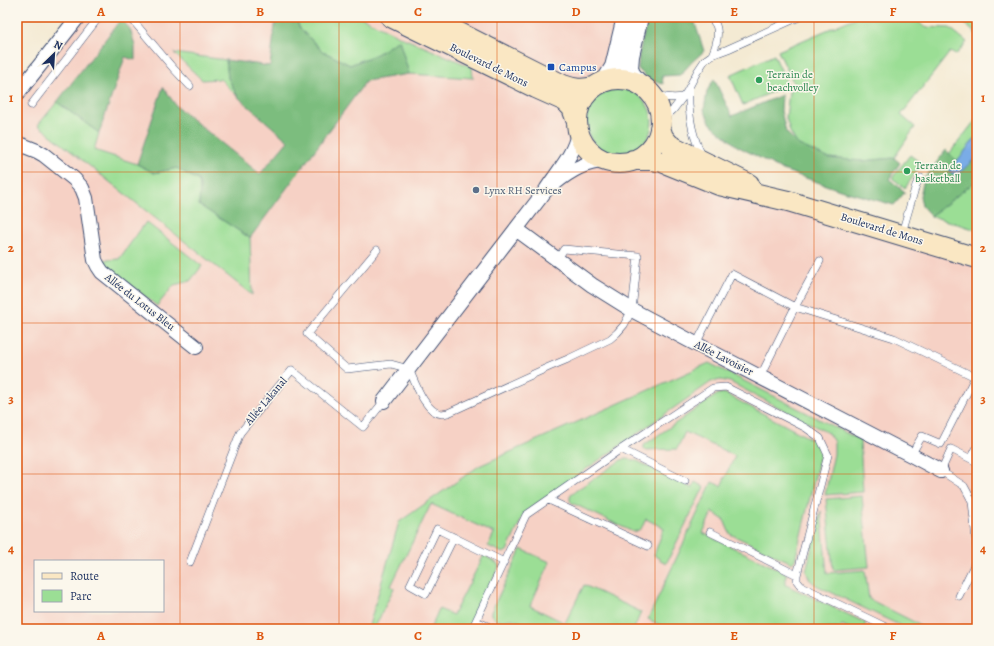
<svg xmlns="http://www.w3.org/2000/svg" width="994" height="646" viewBox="0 0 994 646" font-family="Alegreya,serif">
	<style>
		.built { fill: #f6d1c5; fill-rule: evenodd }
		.green { fill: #9bde95; stroke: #5b867a }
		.forest { fill: #7cbd7e; stroke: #4c766e }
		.water { fill: #7aace6; stroke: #4a6ea2 }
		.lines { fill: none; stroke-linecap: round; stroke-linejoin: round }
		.service-casing { stroke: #3c4b70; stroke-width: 8 }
		.minor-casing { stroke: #3c4b70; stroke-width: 16 }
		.tertiary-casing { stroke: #3c4b70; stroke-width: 20 }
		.secondary-casing { stroke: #3c4b70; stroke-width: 22 }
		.service { stroke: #fff; stroke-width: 7 }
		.minor { stroke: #fff; stroke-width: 14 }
		.tertiary { stroke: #fff; stroke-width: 18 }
		.secondary { stroke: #fae7c3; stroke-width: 20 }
		.grid { fill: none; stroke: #de5710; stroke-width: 1; stroke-opacity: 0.55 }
		.transit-dot { fill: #1a4fb4; stroke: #fbf7ec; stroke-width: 1.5 }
		.leisure-dot { fill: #2e9e5b; stroke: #fbf7ec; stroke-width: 1.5 }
		.service-dot { fill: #5c6f8a; stroke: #fbf7ec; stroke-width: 1.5 }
		.labels { text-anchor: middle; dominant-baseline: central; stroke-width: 3; stroke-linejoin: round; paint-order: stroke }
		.street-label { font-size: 11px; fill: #1b2f5e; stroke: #fbf7ec }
		.transit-label { font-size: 11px; fill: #164399; stroke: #fbf7ec; text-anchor: start }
		.leisure-label { font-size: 11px; fill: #27864d; stroke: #fbf7ec; text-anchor: start }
		.service-label { font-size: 11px; fill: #4e5e75; stroke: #fbf7ec; text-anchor: start }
		.neatline { fill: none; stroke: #de5710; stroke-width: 1.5 }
		.grid-label { font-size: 13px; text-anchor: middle; font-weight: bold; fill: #de5710 }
	</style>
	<rect width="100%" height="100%" fill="#fbf7ec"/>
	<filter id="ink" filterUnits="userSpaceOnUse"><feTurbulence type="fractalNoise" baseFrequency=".025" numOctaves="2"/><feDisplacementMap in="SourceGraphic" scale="8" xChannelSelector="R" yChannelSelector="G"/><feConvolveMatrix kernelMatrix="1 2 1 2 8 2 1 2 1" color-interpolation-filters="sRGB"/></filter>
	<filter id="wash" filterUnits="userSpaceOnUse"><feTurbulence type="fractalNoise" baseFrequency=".012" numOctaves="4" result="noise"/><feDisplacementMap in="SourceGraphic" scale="16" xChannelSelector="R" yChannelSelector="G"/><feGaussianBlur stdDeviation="0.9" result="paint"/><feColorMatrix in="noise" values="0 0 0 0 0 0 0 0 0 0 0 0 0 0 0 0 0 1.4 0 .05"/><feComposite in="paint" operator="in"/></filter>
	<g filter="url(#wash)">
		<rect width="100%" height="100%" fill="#f4ead3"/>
		<path class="built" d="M69,17H618L607,66L590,74L578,83L569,103L729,180L977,259V629H17V81ZM35,561H163V611H35Z"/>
		<path class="green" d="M296,17H361L403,38L472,67L473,78L409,74L399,40L377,54L350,65L322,51L299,27Z
			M857,17H938L918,21L924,27L950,28L967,42L956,55L950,52L901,115L915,127L894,158L862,161L828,158L798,145L790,132L786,118L789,92L794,84L778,51Z
			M943,17H977V35L964,23Z
			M174,53L226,60L228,78L238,97L220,79L202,80Z
			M774,55L788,85L743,105L730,75Z
			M586 122a33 33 0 1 1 66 0a33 33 0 1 1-66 0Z
			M57,102L99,133L94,150L137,164L154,173L177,168L199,181L200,189L199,205L250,238L252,295L38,125Z
			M977,118V136L957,161L949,154Z
			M910,155L922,164L905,188L892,178Z
			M977,180V230L931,216Z
			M146,222L202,266L190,281L174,285L157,306L109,268L103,260L119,259Z
			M709,363L860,440L863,492L825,495L834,454V442L828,433L730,382L721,380L711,382L532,507L524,514L507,551L503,553L488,546L494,533L431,504L391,586L394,588L374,629H368L399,522L479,466Z
			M724,393L811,439C817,443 818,448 820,455L795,560L792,563L730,534L724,520L712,512L703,533L786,573V585L866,623L863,629H851L842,625L839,629H668L648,619L712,482L721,486L735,456L685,432L677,449L646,450L644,449V445L718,394Z
			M626,459L635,460L692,488L695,482L704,487L666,564L654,555L664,528L646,519C642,527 642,530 633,532L572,503L570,501V497L571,494L621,460Z
			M862,496L869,567L833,570L826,499Z
			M821,511L827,573L865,570L869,599L928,629H902L899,625L816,585L810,580L806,571Z
			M521,549L550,562L530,606L565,623L584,585L641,612L634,629H535L512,619L501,621L496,620L491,615V612Z
			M484,555L498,564L499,567L469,629H430L439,609L453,615Z"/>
		<path class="forest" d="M276,17H296L299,27L322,51L350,65L377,54L399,40L409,74L366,81L250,238L199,205L200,189L199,181L177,168L154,173L137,164L163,87L177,107L260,174L288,141L238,97L228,78L226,60L270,66Z
			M648,17H693L704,51L692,62L680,75L662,76L663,84L649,80L638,69L639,54Z
			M121,19L130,29L135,45V60L125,57L99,133L57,102Z
			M714,79L732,116L782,95L781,111L786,132L799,145L828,158L862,161L894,158L900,163L889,179L905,192L894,205L840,190L783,170L737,146L711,124L704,110L707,91Z
			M946,150L957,161L949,171L956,175L977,157V180L931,216L922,206L920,196L924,179Z"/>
		<path class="water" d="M977,136V157L956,176L949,171Z"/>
	</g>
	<g filter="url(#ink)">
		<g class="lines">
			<defs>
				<path id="service" d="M130,17L173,68L190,86
					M711,17C712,20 715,23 716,25C720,35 716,46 712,55
					M689,88C688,111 691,134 702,155
					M649,92C660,97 671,99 683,97
					M31,105L99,17
					M660,122L673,110L686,93L697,72L705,60L712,55L728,49L799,17
					M902,233L916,185L921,178
					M377,250L307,334L347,369L391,364L409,369C415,382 425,413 442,414C444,414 446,413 448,413L549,367L568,359L610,339L617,333L624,325L632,310L638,256L564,249L557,260
					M696,344L732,274L795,307L894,338L975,377L941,444L922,436L911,455
					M760,377L795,307L820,261
					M621,449L685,481
					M971,459L977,447
					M977,462L951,449L941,471L964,486L972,501L977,550
					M549,500L648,546
					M710,532L797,575
					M454,537L426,594L410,585L437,529L504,562
					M190,562L240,433L292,370L363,427L384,401
					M959,596L977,559
					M476,621L494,629
					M472,629L526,515L621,449L713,388L726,387L806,428L820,438L828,455L797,575V581L801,586L890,629"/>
				<path id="minor" d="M17,94L78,17
					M17,143L37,151L44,155L74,179L82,188L86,198L95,260L98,266L102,272L196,347
					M555,183C570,171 586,161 606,161
					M516,229L592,285L632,310L696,344L911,455L941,471
					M384,401L546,190C558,171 575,154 578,132"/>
				<path id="tertiary" d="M639,17L630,56L629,68L631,74L641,86
					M602,83L608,77L614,67L626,17"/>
				<path id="secondary" d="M391,17L536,88L565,101L572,108L577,122
					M428,17L563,85C574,89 582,90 594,87
					M577 121a42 42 0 1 1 84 0a42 42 0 1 1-84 0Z
					M660,128L663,137L670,145L749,184
					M633,160H651L662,162L719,185L788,201L977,258"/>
			</defs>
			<use href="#service" class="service-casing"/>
			<use href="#minor" class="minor-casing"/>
			<use href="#tertiary" class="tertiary-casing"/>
			<use href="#secondary" class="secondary-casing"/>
			<use href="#service" class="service"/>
			<use href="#minor" class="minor"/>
			<use href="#tertiary" class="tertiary"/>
			<use href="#secondary" class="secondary"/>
		</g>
	</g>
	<path class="grid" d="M180,17V629M339,17V629M497,17V629M655,17V629M814,17V629M17,172H977M17,323H977M17,474H977"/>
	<rect class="transit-dot" x="547" y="63" width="8" height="8" rx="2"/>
	<g class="leisure-dot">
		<circle cx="759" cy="80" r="4"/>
		<circle cx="907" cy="171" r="4"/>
	</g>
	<circle class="service-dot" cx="476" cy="190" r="4"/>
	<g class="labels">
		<g class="street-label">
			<text transform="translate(489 65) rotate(26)">Boulevard de Mons</text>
			<text transform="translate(882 229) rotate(17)">Boulevard de Mons</text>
			<text transform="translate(140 302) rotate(38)">Allée du Lotus Bleu</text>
			<text transform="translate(724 358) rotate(27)">Allée Lavoisier</text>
			<text transform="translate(266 401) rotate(-50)">Allée Lakanal</text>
		</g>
		<g class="transit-label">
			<text x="559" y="67">Campus</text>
		</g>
		<g class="leisure-label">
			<text x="767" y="74">Terrain de<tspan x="767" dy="13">beachvolley</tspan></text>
			<text x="915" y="165">Terrain de<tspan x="915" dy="13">basketball</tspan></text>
		</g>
		<g class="service-label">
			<text x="484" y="190">Lynx RH Services</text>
		</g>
	</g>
	<rect width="994" height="646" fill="none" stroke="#fbf7ec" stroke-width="44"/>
	<rect x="34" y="560" width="130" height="52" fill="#fbf7ec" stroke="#a1a7b3"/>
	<rect x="42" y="573" width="20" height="6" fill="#fae7c3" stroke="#a1a7b3"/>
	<text x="70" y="580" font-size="12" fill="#1b2f5e">Route</text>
	<rect x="42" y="590" width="20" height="12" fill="#9bde95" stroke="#a1a7b3"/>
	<text x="70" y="600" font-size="12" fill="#1b2f5e">Parc</text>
	<g transform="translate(54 54) rotate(25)" stroke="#fbf7ec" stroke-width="3" paint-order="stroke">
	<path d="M0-3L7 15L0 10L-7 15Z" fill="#1b2f5e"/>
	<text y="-6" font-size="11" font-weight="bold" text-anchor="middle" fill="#1b2f5e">N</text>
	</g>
	<rect x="22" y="22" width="950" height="602" class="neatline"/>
	<g class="grid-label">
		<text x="101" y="16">A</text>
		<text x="260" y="16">B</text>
		<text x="418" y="16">C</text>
		<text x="576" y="16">D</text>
		<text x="734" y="16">E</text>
		<text x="893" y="16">F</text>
		<text x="11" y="102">1</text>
		<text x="983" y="102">1</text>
		<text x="11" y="252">2</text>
		<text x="983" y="252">2</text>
		<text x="11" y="403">3</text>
		<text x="983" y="403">3</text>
		<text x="11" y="553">4</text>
		<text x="983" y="553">4</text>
		<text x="101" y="640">A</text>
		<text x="260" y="640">B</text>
		<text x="418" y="640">C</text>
		<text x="576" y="640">D</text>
		<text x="734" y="640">E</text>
		<text x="893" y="640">F</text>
	</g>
</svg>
